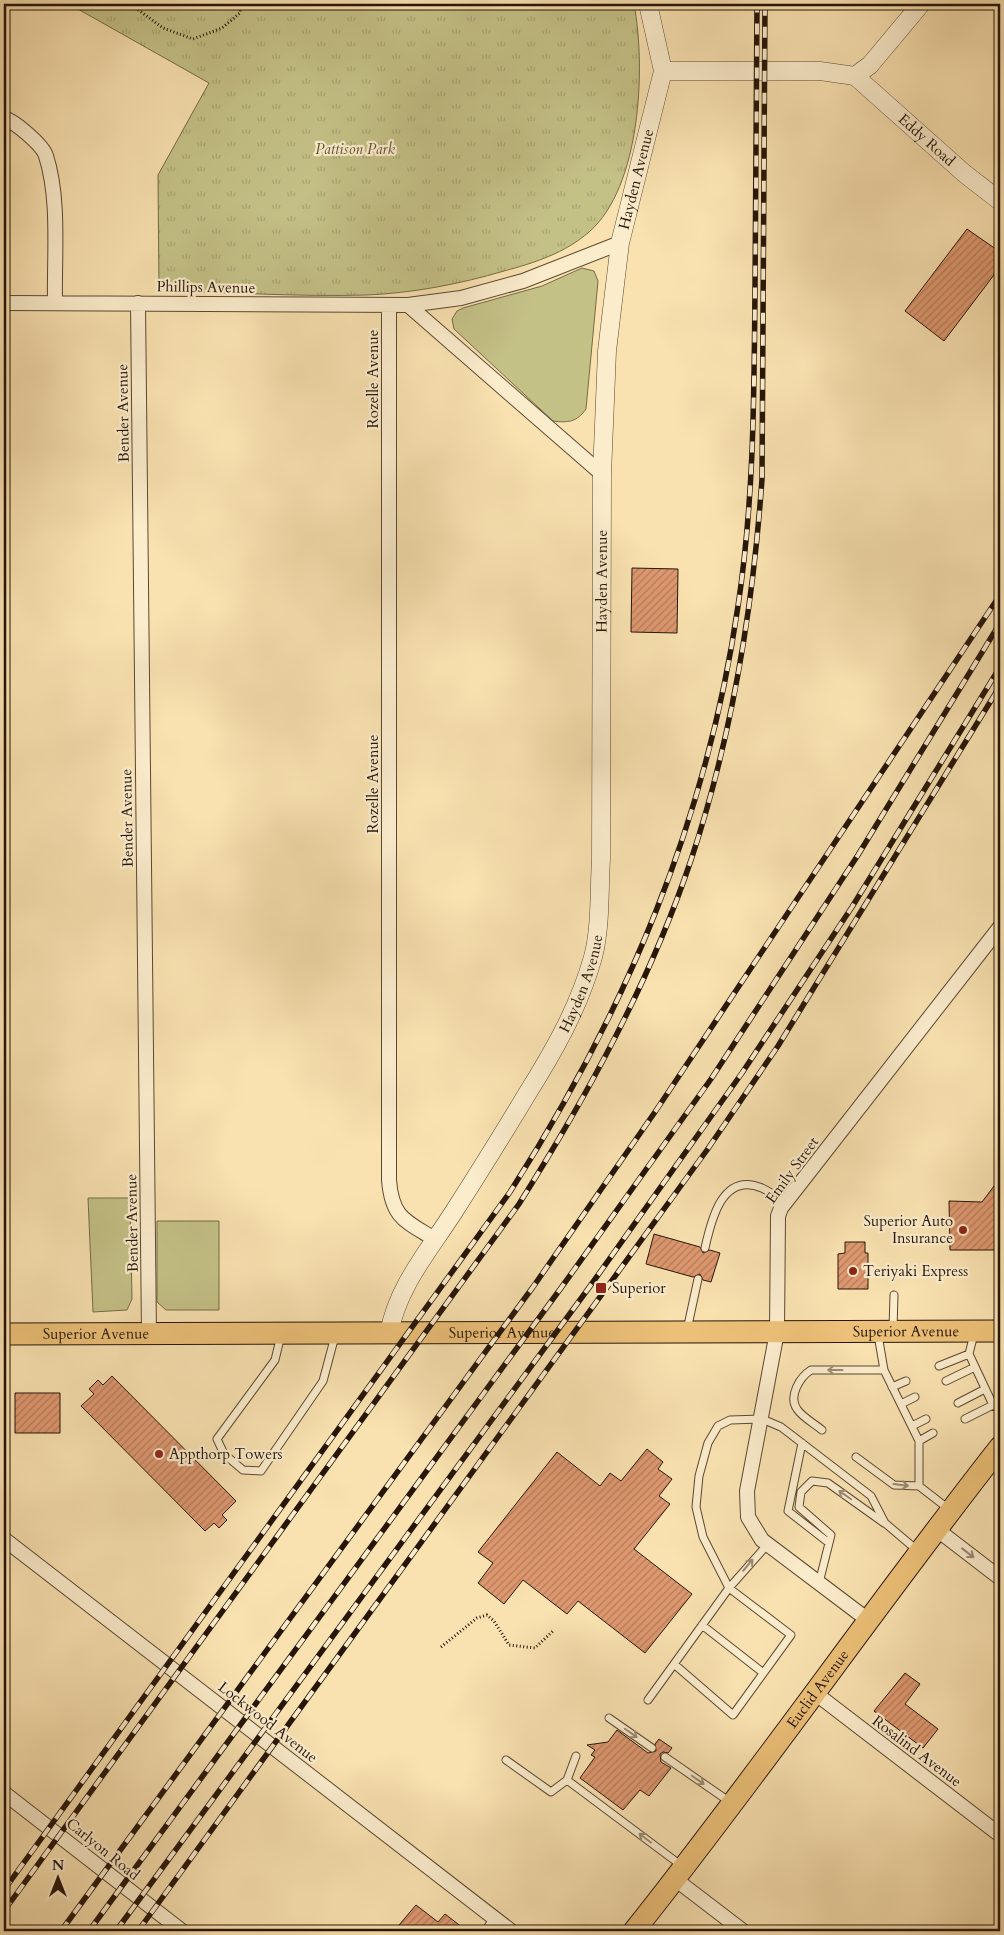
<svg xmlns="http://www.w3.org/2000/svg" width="1004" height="1935" viewBox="0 0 1004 1935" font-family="Cardo,serif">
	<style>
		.grass { fill: #c4c187; stroke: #756b48 }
		.park { fill: url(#park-tufts); stroke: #756b48 }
		.building { fill: url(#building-hatch); stroke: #261508 }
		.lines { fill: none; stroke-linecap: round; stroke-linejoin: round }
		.service-casing { stroke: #5b4832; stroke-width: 9 }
		.minor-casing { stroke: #5b4832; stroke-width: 16 }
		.tertiary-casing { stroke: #5b4832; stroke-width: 19 }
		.primary-casing { stroke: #261508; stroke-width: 23 }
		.path { stroke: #261508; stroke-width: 3; stroke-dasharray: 1 2.5; stroke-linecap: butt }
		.service { stroke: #fbeccc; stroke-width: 7 }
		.minor { stroke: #fbeccc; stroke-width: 14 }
		.tertiary { stroke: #fbeccc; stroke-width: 18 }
		.primary { stroke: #ecc078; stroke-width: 21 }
		.rail-casing { stroke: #261508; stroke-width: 5.5 }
		.rail { stroke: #fbeccc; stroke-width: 4; stroke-dasharray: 11; stroke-linecap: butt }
		.oneway { stroke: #9b8b74 }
		.poi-dot { fill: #8f2418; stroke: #fbeccc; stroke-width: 2 }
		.labels { text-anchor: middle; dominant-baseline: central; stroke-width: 4.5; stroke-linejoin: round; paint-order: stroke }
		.street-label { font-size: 15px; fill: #261508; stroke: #fbeccc }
		.park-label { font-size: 15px; font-style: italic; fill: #5d5134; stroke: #fbeccc }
		.poi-label { font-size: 15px; fill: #261508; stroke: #fbeccc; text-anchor: start }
	</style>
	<defs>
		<pattern id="park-tufts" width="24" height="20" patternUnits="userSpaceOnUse" patternTransform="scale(1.25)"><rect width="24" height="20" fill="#c4c187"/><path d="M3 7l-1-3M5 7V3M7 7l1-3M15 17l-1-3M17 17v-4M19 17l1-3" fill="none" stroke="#a8a573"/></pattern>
		<pattern id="building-hatch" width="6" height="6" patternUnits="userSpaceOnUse" patternTransform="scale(1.25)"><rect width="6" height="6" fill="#de9870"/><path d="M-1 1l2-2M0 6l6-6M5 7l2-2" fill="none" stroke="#b47b5a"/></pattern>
	</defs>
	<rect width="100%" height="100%" fill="#f9e1b0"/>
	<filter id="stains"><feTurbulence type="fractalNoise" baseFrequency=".004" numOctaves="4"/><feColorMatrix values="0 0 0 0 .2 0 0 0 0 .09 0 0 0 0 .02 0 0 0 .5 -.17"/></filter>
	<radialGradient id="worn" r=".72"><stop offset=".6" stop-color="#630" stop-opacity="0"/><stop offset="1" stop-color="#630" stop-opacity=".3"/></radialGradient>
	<path class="grass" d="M582,268L594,271L598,281L586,409C577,422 568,423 553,421L454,329L452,319L457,311L463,308L542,286Z
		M88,1198H130L132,1299L127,1310L93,1312Z
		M157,1221H219V1310H166L157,1302Z"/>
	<path class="park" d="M69,4H634C646,67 641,187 589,232C565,253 534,263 504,271C460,284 413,293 367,295C299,297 228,292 159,291L158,175L209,83Z"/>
	<path class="building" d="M967,229L1000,252V267L944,341L905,311Z
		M632,568L678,569L677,633L631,632Z
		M1000,1178V1250H950L949,1201L982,1202Z
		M654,1234L700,1247L703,1253L710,1250L720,1253L711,1282L703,1280L700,1274L693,1277L646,1264Z
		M845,1242H865V1253H868V1289H838V1254L845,1253Z
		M112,1376L236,1501L222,1515L227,1520L219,1528L214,1523L205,1531L81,1406L94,1394L89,1389L98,1380L103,1385Z
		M15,1393H60V1433H15Z
		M647,1449L663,1462L658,1469L672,1479L659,1496L670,1504L634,1549L692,1594L645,1653L578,1601L567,1614L523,1580L504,1604L478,1583L493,1563L478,1552L557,1452L600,1486L610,1473L621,1481Z
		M905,1673L920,1684L905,1704L938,1729L923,1748L874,1711Z
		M617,1730L648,1753L656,1751L655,1744L659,1739L672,1748L668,1753L663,1752L660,1754L661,1762L671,1768L649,1796L640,1790L623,1810L580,1778L595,1757L591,1755L595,1750L587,1745L608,1742Z
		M416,1905L438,1922L445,1914L467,1931H394Z"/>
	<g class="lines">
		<defs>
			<path id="service" d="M705,1248C711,1221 722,1171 762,1188C770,1192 778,1198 786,1202
				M893,1329L894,1295
				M687,1330L698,1279
				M974,1334L969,1354L993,1405L1000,1409
				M281,1335L275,1360L217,1439L224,1454L243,1470L261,1471L323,1381L335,1336
				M878,1335L884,1370L919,1441V1486L950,1510
				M939,1366L969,1354
				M946,1381L975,1367
				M892,1387L906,1381
				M958,1403L985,1389
				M901,1404L915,1397
				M965,1419L993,1405
				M912,1426L926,1419
				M822,1430C815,1424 802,1417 797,1409C788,1396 800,1377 811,1370H884
				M919,1441L933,1433
				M802,1443L788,1511L829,1543L819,1583
				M856,1457L894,1485L919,1486
				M829,1543L831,1535L799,1507L801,1492L812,1481L828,1483L884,1523
				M702,1625L762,1672
				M674,1664L733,1715L791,1635L729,1588L703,1537L696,1507L699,1476L708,1443L718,1426L730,1420L762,1419L781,1427L871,1496L885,1523L918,1551
				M648,1700L729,1588L768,1544
				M609,1718L652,1748
				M576,1756L567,1780L682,1866
				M665,1757L730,1802
				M506,1760L551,1792L567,1780
				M485,1931L494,1918"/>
			<path id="minor" d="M4,118C14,121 43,145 46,156C60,199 54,257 55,303
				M4,303L408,305L461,298L523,281L620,243
				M138,303L149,1334
				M408,305L602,474
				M389,306V1180C392,1219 406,1221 436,1240
				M935,1528L1000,1578
				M4,1539L511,1931
				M868,1620L762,1540L748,1517L747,1491L777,1332L778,1216L781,1208L1000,927
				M815,1693L1000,1835
				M4,1793L182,1931
				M675,1879L743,1931"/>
			<g id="tertiary">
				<path d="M648,4L663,71"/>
				<path id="s1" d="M855,76L965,174L1000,201"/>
				<path id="s2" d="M389,1333C398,1286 428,1252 453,1213C478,1174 503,1134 527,1094C554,1051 579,1007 593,957C601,926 599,891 601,859L602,474L607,351L620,243L663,71H820L855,76L870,65L921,4"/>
			</g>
			<g id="primary">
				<path id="s3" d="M4,1334L1000,1331"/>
				<path id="s4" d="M634,1931C760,1773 875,1606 1000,1447"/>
			</g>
		</defs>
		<use href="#service" class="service-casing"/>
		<use href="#minor" class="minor-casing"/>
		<use href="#tertiary" class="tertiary-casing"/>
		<use href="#primary" class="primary-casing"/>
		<path class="path" d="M122,4L133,6L163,28L193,39L222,28L240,13L241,4
			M441,1647L477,1618L487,1615L494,1621L509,1645L535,1648L554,1630"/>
		<use href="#service" class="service"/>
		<use href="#minor" class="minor"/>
		<use href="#tertiary" class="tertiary"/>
		<use href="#primary" class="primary"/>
		<defs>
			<path id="rail" d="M4,1890L510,1192C626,1011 707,820 738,606C754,501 754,396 755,290C756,194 757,99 757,4
				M4,1911L519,1204C587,1096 650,982 691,860C732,737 753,608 762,479L765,4
				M61,1931L533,1287L655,1112L1000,595
				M89,1931L561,1288L711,1079L858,855L1000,623
				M116,1931L588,1289L742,1073L852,907L1000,667
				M138,1931L707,1150L778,1046L1000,686"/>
		</defs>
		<use href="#rail" class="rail-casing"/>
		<use href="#rail" class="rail"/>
	</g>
	<defs><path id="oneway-shaft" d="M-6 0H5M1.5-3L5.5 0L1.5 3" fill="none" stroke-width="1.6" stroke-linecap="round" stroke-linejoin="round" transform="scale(1.25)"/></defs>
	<g class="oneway">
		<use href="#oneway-shaft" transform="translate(835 1370) rotate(180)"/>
		<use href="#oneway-shaft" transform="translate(901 1485) rotate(7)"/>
		<use href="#oneway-shaft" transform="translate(845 1495) rotate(-145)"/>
		<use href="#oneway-shaft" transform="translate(968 1553) rotate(38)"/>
		<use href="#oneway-shaft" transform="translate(748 1565) rotate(-50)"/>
		<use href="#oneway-shaft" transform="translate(631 1733) rotate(35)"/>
		<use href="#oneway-shaft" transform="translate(698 1780) rotate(35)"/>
		<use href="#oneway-shaft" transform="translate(645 1838) rotate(-143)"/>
	</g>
	<g class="poi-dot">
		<circle cx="963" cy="1230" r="5"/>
		<circle cx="853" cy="1271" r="5"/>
		<rect x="595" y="1282" width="12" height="12" rx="2.5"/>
		<circle cx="159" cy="1454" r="5"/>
	</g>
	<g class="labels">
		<g class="street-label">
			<text stroke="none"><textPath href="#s1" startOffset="96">Eddy Road</textPath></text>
			<text stroke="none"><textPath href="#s2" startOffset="1211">Hayden Avenue</textPath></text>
			<text transform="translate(206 287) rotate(1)">Phillips Avenue</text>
			<text transform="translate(373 379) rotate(-90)">Rozelle Avenue</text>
			<text transform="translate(123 413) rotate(-91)">Bender Avenue</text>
			<text stroke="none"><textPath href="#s2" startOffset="806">Hayden Avenue</textPath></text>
			<text transform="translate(373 784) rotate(-90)">Rozelle Avenue</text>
			<text transform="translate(127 818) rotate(-91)">Bender Avenue</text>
			<text stroke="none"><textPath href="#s2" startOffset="401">Hayden Avenue</textPath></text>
			<text transform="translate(792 1170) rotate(-54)">Emily Street</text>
			<text transform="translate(132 1223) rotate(-91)">Bender Avenue</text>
			<text stroke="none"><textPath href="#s3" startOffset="498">Superior Avenue</textPath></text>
			<text stroke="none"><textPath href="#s3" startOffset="902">Superior Avenue</textPath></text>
			<text stroke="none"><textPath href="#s3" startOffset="92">Superior Avenue</textPath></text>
			<text stroke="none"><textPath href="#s4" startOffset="304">Euclid Avenue</textPath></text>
			<text transform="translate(268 1722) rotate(38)">Lockwood Avenue</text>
			<text transform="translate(917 1751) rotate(37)">Rosalind Avenue</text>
			<text transform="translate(103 1849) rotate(39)">Carlyon Road</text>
		</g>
		<g class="park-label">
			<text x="355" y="149">Pattison Park</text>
		</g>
		<g class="poi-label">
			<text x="953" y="1221" text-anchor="end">Superior Auto<tspan x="953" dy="17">Insurance</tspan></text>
			<text x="863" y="1271">Teriyaki Express</text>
			<text x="612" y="1288">Superior</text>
			<text x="169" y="1454">Appthorp Towers</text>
		</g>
	</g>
	<rect width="1004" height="1935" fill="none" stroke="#f9e1b0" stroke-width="20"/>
	<rect x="5" y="5" width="994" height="1925" fill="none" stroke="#261508" stroke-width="2.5"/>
	<rect x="10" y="10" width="984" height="1915" fill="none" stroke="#261508"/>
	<g transform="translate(58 1878)" stroke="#fbeccc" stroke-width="4" paint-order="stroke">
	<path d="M0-4L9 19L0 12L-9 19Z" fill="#261508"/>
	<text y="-8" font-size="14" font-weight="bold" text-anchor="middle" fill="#261508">N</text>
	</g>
	<rect width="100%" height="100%" filter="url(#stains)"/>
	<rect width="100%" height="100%" fill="url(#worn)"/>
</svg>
